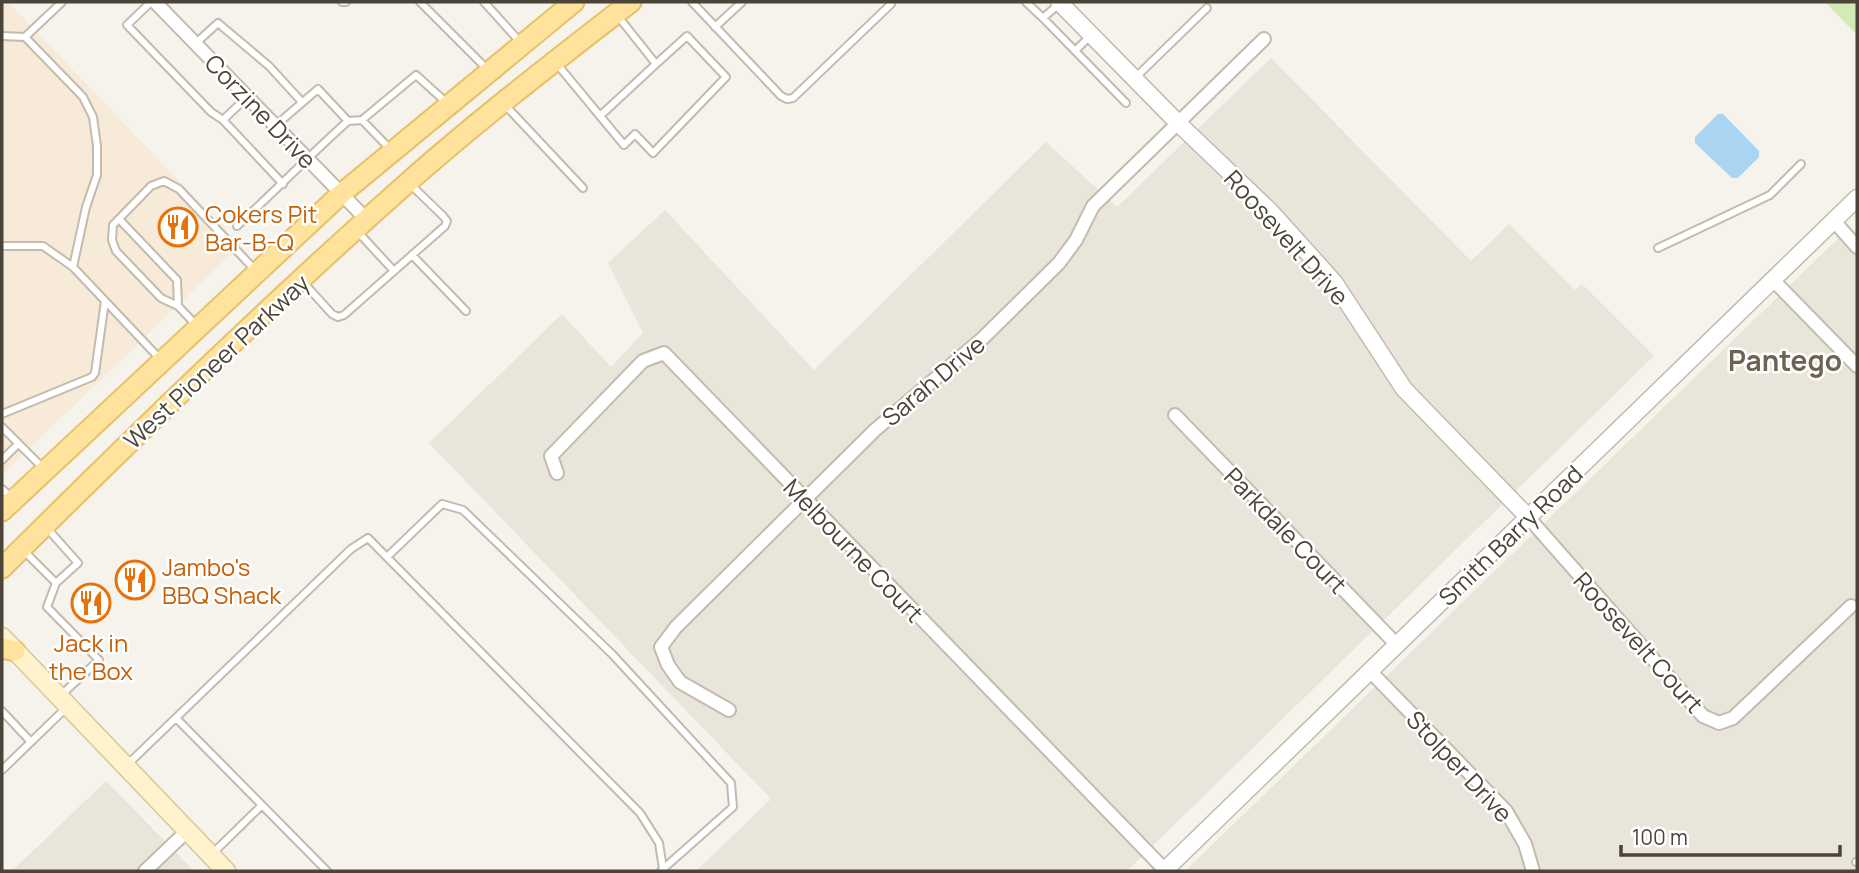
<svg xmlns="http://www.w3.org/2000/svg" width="1859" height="873" viewBox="0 0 1859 873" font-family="Manrope,sans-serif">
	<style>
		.residential { fill: #eae5da }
		.commercial { fill: #f7ead8 }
		.green { fill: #d2eab5 }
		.water { fill: #a9d4f2 }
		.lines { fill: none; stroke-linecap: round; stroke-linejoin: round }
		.service-casing { stroke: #c2bbae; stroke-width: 10 }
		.minor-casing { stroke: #c2bbae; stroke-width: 16 }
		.tertiary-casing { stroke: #c2bbae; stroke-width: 19 }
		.secondary-casing { stroke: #d6c79b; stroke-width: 21 }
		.primary-casing { stroke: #e6c16a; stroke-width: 23 }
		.service { stroke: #fff; stroke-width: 6 }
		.minor { stroke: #fff; stroke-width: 12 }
		.tertiary { stroke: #fff; stroke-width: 16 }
		.secondary { stroke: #fff3cd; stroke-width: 18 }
		.primary { stroke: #ffe39c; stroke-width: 19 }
		.labels { text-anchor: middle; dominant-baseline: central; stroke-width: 5; stroke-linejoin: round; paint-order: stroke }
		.street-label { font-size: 24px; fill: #4b4439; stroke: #fff }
		.food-label { font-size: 24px; fill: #c56008; stroke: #fff; text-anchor: start }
		.quarter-label { font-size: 28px; font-weight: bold; fill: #6e6250; stroke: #fff }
	</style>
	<rect width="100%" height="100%" fill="#f6f3ec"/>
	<path class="residential" d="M1271,58L1471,261L1509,224L1575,290L1582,284L1654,356L1127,871H696L771,799L429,443L562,314L611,367L643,333L608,263L665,210L814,370L1046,142L1117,207Z
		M1850,227L1857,234V871H1185Z
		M106,781L194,871H12Z"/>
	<path class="commercial" d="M2,2H8L240,245L2,475Z"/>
	<path class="green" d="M1825,2H1857V35Z"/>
	<path class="water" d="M1718,114H1723L1759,151V157L1738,178H1732L1695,143V137Z"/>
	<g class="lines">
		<defs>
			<path id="service" d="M62,2L25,37L83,97L93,117L97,146V175L86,207L73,267
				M151,2L127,25L211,112L223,120
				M342,2H346
				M420,2L488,70
				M484,2L521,43
				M692,2L781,96L787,99L793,98L891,4
				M1026,2L1043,18
				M1059,4L1043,18L1126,103
				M715,27L742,2
				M2,36L25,37
				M196,43L218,23L269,66L301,101
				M1075,51L1090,36
				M557,64L624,145L635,134L653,153L726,77L687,36L656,64L617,15
				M1136,77L1207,8
				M247,97L223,120L283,184
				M505,105L583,188
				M600,116L656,64
				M362,120L391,150
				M275,126L318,89L348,121
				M119,219L177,280L178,306
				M237,226C275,191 310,155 348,121L362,120L416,75L448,104
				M357,231L394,271
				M2,246H43L73,267L161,360
				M1658,248L1770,195L1801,164
				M412,255L466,311
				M303,282L332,314L338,317L344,315L445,226L447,221L443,216L410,184
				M197,326L178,306L161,298L116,251L112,240L113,225L151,186L164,181L179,189L256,271
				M2,414L92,377L95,373L105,301
				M2,427L44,469
				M2,460L18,444
				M2,489L12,498
				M24,551L56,583L78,563L46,527
				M388,556L442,504L463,510L612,654L731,783L733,807L663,869
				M56,583L47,607L99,660L60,696
				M2,711L31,742
				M176,718L327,871
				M128,764L351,549L368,538L640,813L659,843L663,869L661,871
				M2,770L66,708
				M213,853L262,805
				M1856,862H1857"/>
			<path id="minor" d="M155,2L367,220
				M1834,221L1857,247
				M1774,281L1857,366
				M1175,415L1397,645
				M557,473L551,456L643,361L664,353L1165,870
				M1528,517L1703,716L1719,723L1733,718L1851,606
				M1370,671L1506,811L1525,844L1533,871
				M729,710L680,682L668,665L661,647L676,627L875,430L983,338L1059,263L1076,240L1093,206L1264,39
				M145,871L187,831"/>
			<path id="tertiary" d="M1059,2L1179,124L1271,212L1334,282L1404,389L1528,517
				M1164,871L1857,198"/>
			<path id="secondary" d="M2,637L226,871"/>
			<path id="primary" d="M2,511L341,194L574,2
				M2,568C133,438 266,308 405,185C477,121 555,61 631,2
				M2,648L15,651"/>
		</defs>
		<use href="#service" class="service-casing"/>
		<use href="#minor" class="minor-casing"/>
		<use href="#tertiary" class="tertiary-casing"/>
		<use href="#secondary" class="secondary-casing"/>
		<use href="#primary" class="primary-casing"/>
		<use href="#service" class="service"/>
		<use href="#minor" class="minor"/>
		<use href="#tertiary" class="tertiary"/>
		<use href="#secondary" class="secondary"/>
		<use href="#primary" class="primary"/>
	</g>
	<defs>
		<symbol id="restaurant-ring" viewBox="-11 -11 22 22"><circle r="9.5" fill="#fff" stroke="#e8710a" stroke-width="1.5"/><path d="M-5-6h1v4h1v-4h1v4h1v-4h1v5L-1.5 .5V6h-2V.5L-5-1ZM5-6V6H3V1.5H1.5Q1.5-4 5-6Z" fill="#e8710a"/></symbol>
	</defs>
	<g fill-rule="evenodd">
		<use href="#restaurant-ring" x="156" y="205" width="44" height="44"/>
		<use href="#restaurant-ring" x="113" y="558" width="44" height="44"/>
		<use href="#restaurant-ring" x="69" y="581" width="44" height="44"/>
	</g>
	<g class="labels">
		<g class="street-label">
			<text transform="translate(261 111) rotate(46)">Corzine Drive</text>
			<text transform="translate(1287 237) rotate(48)">Roosevelt Drive</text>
			<text transform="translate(216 361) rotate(-43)">West Pioneer Parkway</text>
			<text transform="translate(933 380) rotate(-40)">Sarah Drive</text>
			<text transform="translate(1286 530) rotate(46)">Parkdale Court</text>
			<text transform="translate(1510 535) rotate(-44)">Smith Barry Road</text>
			<text transform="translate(854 550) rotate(46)">Melbourne Court</text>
			<text transform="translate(1639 642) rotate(48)">Roosevelt Court</text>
			<text transform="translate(1460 766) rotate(47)">Stolper Drive</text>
		</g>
		<g class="food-label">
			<text x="205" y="213">Cokers Pit<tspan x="205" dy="28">Bar-B-Q</tspan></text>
			<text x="162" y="566">Jambo's<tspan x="162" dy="28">BBQ Shack</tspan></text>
			<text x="91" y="642" text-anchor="middle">Jack in<tspan x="91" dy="28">the Box</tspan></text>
		</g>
		<g class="quarter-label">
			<text x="1785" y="360">Pantego</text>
		</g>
	</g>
	<rect width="1859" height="873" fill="none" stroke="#4b4439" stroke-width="7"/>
	<path d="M1621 845v10h219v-10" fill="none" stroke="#4b4439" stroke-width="3.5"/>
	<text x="1632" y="845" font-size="21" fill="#4b4439" stroke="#ffffff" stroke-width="5" paint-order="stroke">100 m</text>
</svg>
